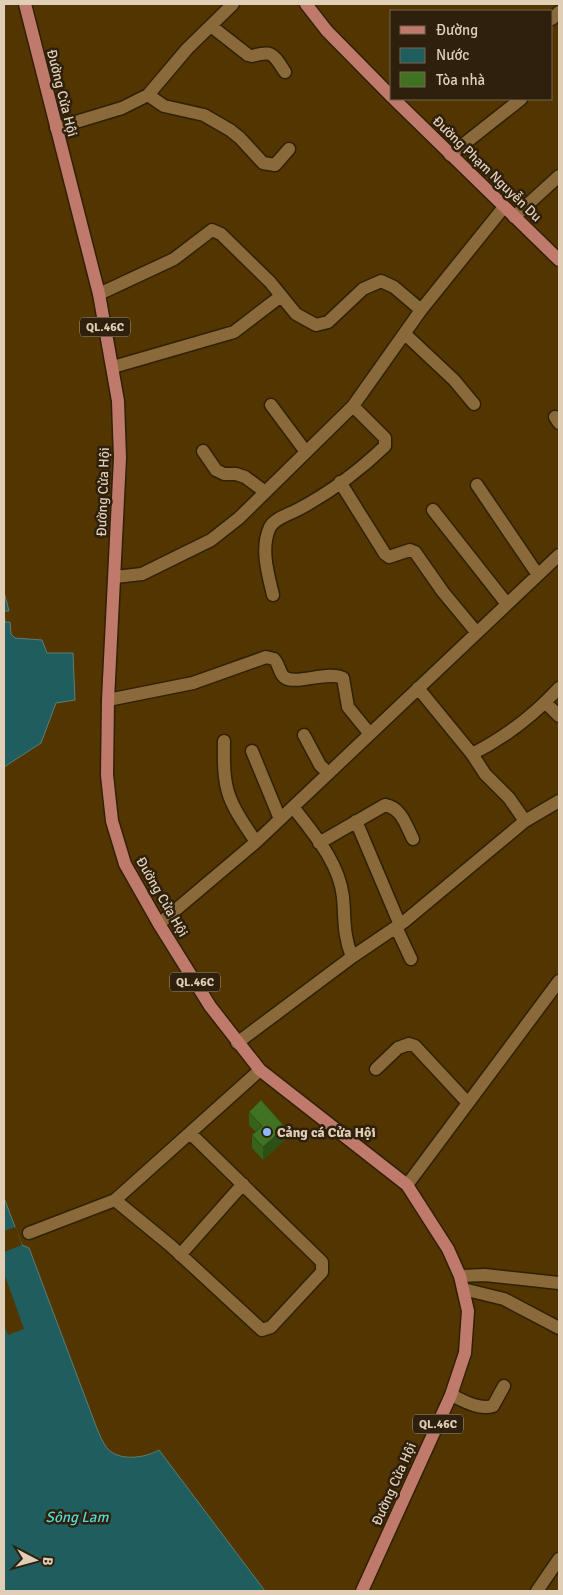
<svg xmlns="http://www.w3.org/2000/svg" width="563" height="1595" viewBox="0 0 563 1595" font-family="Signika,sans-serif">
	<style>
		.water { fill: #1f5d5e; stroke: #597f78 }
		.pier { fill: #533500 }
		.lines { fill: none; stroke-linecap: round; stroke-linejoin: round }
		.minor-casing { stroke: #302006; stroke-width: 15 }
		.major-casing { stroke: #302006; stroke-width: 15 }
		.minor { stroke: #8a6a3b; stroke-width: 12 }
		.major { stroke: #c07a6b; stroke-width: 12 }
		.wall { fill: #37621c }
		.shaded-wall { fill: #2d5017 }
		.building { fill: #407221; stroke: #2d5017 }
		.poi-dot { fill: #89bafc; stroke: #2e200c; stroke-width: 2 }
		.labels { text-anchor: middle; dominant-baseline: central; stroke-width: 5; stroke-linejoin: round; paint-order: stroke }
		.shield { fill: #2e200c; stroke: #ab9a83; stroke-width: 1 }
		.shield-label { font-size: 12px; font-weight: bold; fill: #e0ceb6 }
		.street-label { font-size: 14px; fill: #e0ceb6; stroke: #2e200c }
		.poi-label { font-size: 14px; font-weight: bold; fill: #e0ceb6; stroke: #2e200c; text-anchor: start }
		.water-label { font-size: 15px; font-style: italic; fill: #56d6d7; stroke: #2e200c }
	</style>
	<rect width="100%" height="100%" fill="#533500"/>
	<path class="water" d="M4,592L9,611H4L5,622H10L11,634L15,638L42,640L47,653H73L75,700L56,703L41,743L4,767Z
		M4,1198L22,1245L29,1248L96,1426C99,1433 102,1442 107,1448C119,1462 145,1458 159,1450L265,1591H4Z"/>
	<path class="pier" d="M16,1227L22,1245L4,1252V1231Z
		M4,1273L24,1329L8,1335L4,1324Z"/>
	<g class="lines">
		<defs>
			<path id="minor" d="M552,19L559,12
				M211,26L248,55L252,56C273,50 273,54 285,72
				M148,95L164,106L204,115L230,130L240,138L263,163L275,165L289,149
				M56,128L122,108L148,95L187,49L233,4
				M450,155L521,99
				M514,217L559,176
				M99,294L174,259L212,230L221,234L270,282L296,314L316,325L328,322L363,289L381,281L394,287L421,310
				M405,334L454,380L474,404
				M113,367L234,332L281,296
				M271,405L306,452
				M555,417L559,423
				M203,451L216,470L224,474H236L245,477L264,491
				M340,482L385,554L389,557L410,550L415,552L443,592L477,633
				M477,485L538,575
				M433,510L507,604
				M115,577L142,574L211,540L239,518L353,406L421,310L504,207
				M273,595C268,574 260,548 270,527C275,518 290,514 299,509C329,493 360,470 385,446V438L353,406
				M418,688L472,754L485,774L509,798L525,821
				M108,700L193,683L266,657L274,659C279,664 279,672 284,677C295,686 328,670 343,678L348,707L370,734
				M545,702L559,716
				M304,735L320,765L328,773
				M224,741C223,792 227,799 256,842
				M252,751L280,819
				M472,754C504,738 535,714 559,688
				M293,807C313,833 339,862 343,897C345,920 343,934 352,957
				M356,821L400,925
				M319,843L385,805C402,808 406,826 413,839
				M159,924L256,842L559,555
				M396,927L411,959
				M237,1043L352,957L405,921L525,821L559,801
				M376,1069L398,1048L409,1044L415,1046L468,1103
				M407,1185L559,981
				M115,1200L171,1246L262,1330L271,1327L322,1272V1262L190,1133
				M29,1233L115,1200L260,1070
				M180,1255L243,1184
				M460,1276L485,1275L559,1283
				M463,1289L504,1299L559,1328
				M451,1395C464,1401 478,1410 493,1406L504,1386
				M537,1591L559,1559"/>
			<path id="major" d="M25,4L99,294L118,401L120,458L108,700L107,775L112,821L125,864L159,924L210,1006L260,1070L407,1185L448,1249L460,1276L468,1311L465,1353L451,1395L362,1591
				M306,4L327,31L392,97
				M394,99L559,260"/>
		</defs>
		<use href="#minor" class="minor-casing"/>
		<use href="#major" class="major-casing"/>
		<use href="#minor" class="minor"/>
		<use href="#major" class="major"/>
	</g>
	<path class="wall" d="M249,1112L285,1140L263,1160L252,1148V1135L256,1132L249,1125Z"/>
	<path class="shaded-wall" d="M285,1127V1140L263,1160V1147Z"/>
	<path class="building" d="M261,1100L285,1127L263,1147L252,1135L262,1126L249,1112Z"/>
	<circle class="poi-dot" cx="267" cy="1132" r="5"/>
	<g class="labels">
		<g class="shield">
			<rect x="80" y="317.5" width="50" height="19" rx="4"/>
			<rect x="170" y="972.5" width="50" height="19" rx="4"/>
			<rect x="413" y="1414.5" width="50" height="19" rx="4"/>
		</g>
		<g class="shield-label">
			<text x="105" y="327">QL.46C</text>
			<text x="195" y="982">QL.46C</text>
			<text x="438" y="1424">QL.46C</text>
		</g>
		<g class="street-label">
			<text transform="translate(62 93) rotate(76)">Đường Cửa Hội</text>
			<text transform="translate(487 169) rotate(44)">Đường Phạm Nguyễn Du</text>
			<text transform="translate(103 492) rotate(-88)">Đường Cửa Hội</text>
			<text transform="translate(162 897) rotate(60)">Đường Cửa Hội</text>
			<text transform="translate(394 1484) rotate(-66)">Đường Cửa Hội</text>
		</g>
		<g class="poi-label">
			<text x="277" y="1132">Cảng cá Cửa Hội</text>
		</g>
		<g class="water-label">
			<text x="77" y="1517">Sông Lam</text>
		</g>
	</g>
	<rect width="563" height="1595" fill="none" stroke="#e0ceb6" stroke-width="10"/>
	<rect x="390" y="10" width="162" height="90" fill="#2e200c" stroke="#756650"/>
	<rect x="400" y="26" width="25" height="8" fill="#c07a6b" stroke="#756650"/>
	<text x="436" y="35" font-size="15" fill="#e0ceb6">Đường</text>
	<rect x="400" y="48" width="25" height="15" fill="#1f5d5e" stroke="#756650"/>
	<text x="436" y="60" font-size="15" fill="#e0ceb6">Nước</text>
	<rect x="400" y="72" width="25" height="15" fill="#407221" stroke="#756650"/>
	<text x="436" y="85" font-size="15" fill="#e0ceb6">Tòa nhà</text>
	<g transform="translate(35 1560) rotate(96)" stroke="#2e200c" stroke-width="4" paint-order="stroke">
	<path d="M0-4L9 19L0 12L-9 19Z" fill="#e0ceb6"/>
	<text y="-8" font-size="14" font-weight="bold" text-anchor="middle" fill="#e0ceb6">B</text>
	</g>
</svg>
